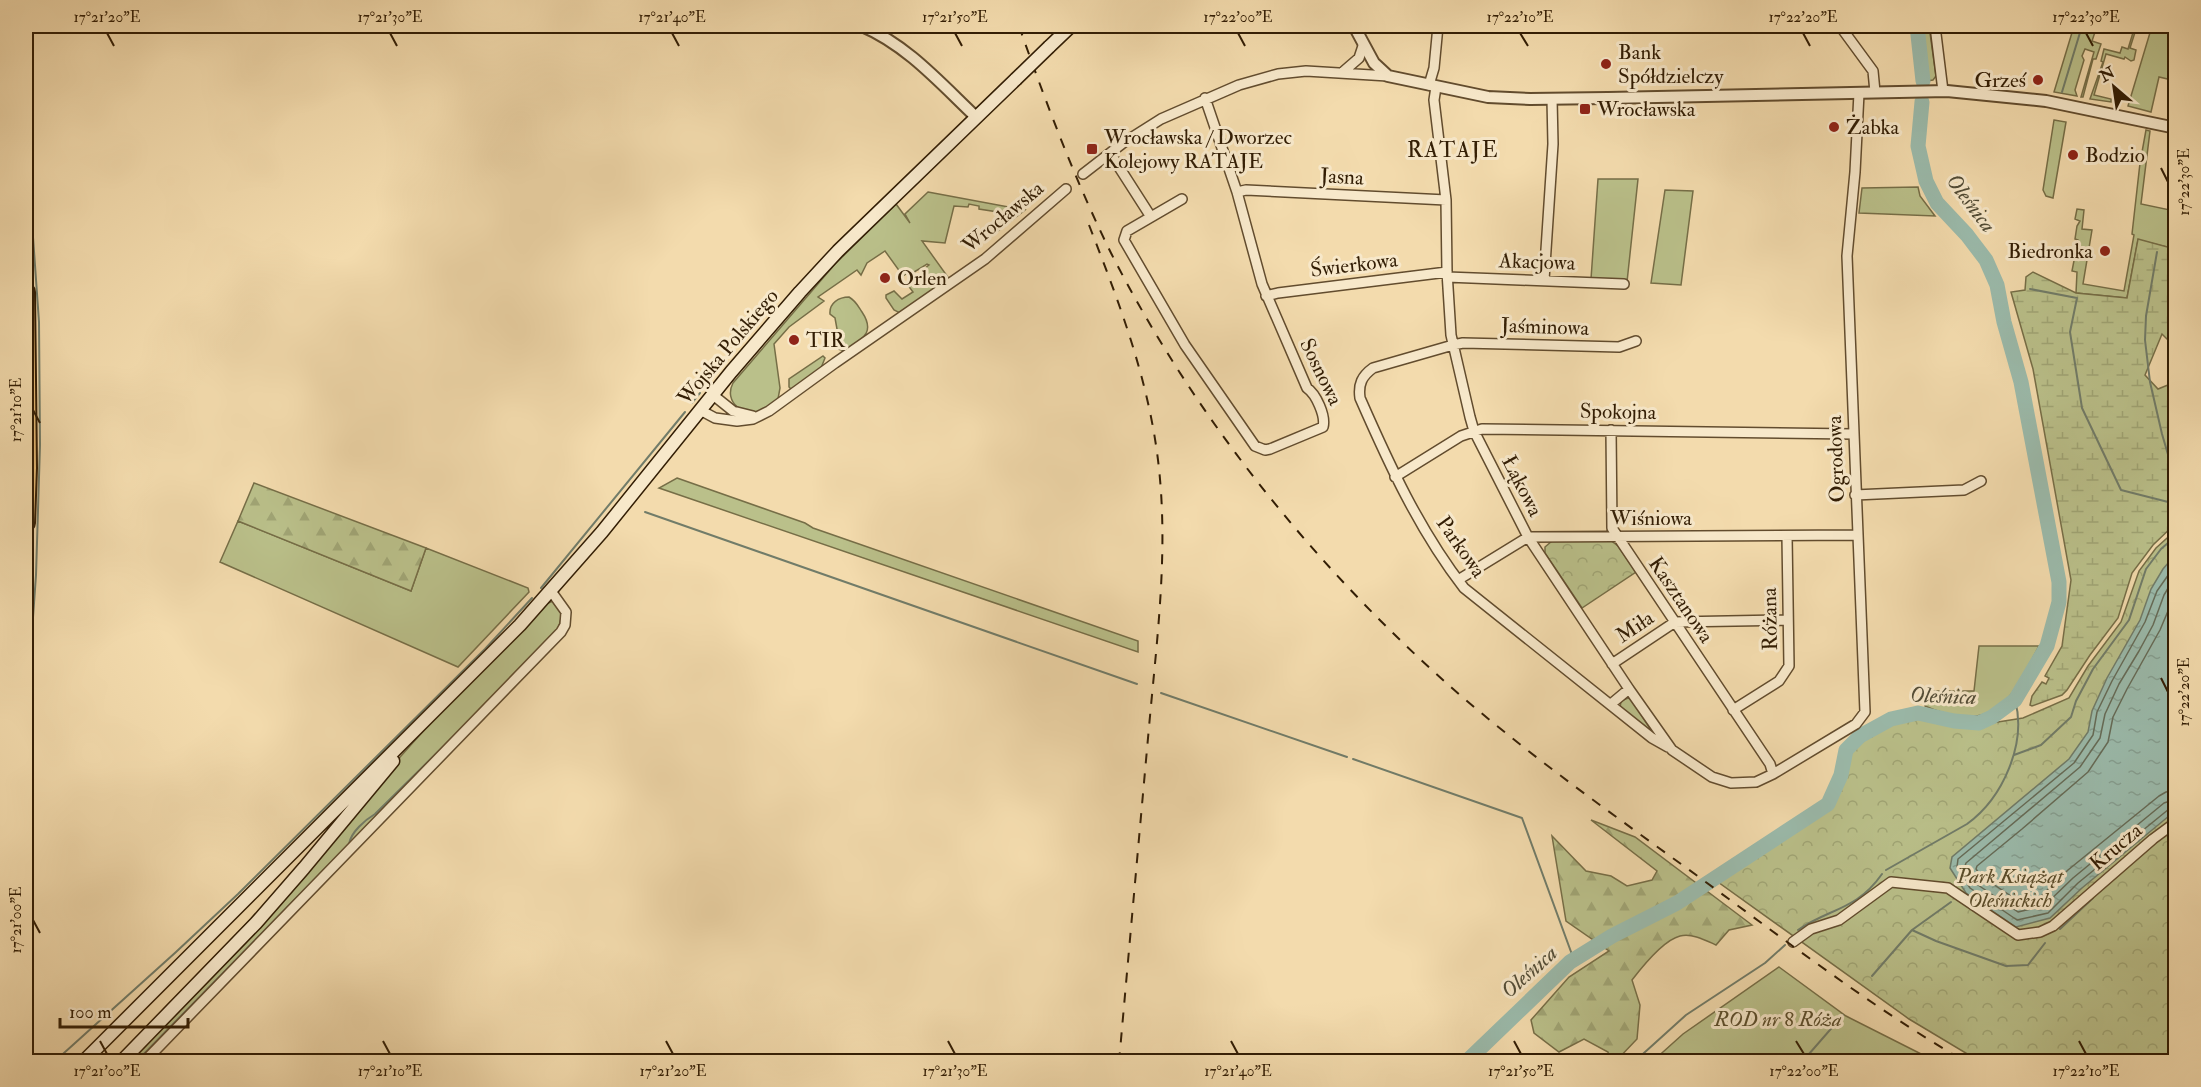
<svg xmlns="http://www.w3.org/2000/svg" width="2201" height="1087" viewBox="0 0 2201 1087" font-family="'IM FELL Double Pica',serif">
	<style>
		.green { fill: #bac08a; stroke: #766e47; stroke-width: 1.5 }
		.forest { fill: url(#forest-firs); stroke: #766e47; stroke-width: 1.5 }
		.wetland { fill: url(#wetland-marsh); stroke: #766e47; stroke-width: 1.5 }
		.park { fill: url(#park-crowns); stroke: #766e47; stroke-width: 1.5 }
		.water { fill: url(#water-ripples); stroke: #717c69; stroke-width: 1.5 }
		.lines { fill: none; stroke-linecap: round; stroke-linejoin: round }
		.shore { stroke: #666c58; stroke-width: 1.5 }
		.stream { stroke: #717c69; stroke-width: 2 }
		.river { stroke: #9bbbac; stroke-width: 15 }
		.minor-casing { stroke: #624c2e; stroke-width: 12 }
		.tertiary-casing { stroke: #624c2e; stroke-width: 14 }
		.secondary-casing { stroke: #321d04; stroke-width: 15 }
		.motorway-casing { stroke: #321d04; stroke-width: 20 }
		.minor { stroke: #f7e8ca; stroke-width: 9 }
		.tertiary { stroke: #f7e8ca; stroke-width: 10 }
		.secondary { stroke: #f7e8ca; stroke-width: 12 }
		.motorway { stroke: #eabe76; stroke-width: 16 }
		.rail { stroke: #321d04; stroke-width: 2; stroke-dasharray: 10 10; stroke-linecap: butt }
		.secondary-bridge-casing { stroke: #321d04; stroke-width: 15; stroke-linecap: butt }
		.secondary-bridge { stroke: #f7e8ca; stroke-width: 12 }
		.ticks { fill: none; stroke: #321d04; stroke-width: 2 }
		.poi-dot { fill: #8f2418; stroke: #f7e8ca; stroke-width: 2 }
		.labels { text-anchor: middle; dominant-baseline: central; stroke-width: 6; stroke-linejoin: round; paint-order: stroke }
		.poi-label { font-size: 21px; fill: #321d04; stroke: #f7e8ca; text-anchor: start }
		.street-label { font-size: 21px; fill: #321d04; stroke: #f7e8ca }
		.park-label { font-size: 21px; font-style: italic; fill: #5b4e2c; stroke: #f7e8ca }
		.neighbourhood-label { font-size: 22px; letter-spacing: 1.5px; fill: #321d04; stroke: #f7e8ca }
		.water-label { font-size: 22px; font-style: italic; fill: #524c36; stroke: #f7e8ca }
		.neatline { fill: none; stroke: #321d04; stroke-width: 2 }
		.ticks-label { font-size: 15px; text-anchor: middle; fill: #321d04 }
	</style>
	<defs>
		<pattern id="forest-firs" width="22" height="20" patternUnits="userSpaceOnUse" patternTransform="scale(1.5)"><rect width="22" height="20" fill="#bac08a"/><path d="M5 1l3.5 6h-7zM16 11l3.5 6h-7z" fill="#a0a575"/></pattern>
		<pattern id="wetland-marsh" width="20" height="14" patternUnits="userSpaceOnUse" patternTransform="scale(1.5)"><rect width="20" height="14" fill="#bac08a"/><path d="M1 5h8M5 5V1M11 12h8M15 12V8" fill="none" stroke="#a0a575"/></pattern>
		<pattern id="park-crowns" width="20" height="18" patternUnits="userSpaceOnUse" patternTransform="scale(1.5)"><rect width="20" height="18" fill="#bac08a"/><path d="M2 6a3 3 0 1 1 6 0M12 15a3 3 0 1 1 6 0" fill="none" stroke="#a0a575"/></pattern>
		<pattern id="water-ripples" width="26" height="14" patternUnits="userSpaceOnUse" patternTransform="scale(1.5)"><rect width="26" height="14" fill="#9bbbac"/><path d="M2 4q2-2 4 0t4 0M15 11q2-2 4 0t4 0" fill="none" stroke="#86a092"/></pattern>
	</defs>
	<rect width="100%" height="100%" fill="#f3dbad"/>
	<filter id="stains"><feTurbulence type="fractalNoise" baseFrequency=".00333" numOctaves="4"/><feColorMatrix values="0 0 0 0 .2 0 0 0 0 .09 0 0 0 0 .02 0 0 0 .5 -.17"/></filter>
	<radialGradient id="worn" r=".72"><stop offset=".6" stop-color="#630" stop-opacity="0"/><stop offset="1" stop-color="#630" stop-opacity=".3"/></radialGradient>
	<path class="green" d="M1920,26H1929L1936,76L1933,80L1927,81Z
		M2074,26H2097L2092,41L2101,44L2096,59H2093L2083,97H2081L2094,52L2085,49L2082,56L2084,60L2075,90L2077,96L2054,92Z
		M2135,26H2137L2130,48L2136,50L2134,60L2131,61L2125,57L2124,59L2106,54L2094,95L2111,99V102L2090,99L2103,62L2101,61L2104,49L2120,53L2122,47L2128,49Z
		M2152,26H2175L2176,81L2159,77L2151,112L2128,106Z
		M2054,120L2066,122L2053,198L2046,196L2043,190Z
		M2146,130L2150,131L2141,204L2175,211V249L2138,240L2127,298L2076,293L2077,272L2072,271L2078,240L2075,239L2077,226L2080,221L2075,219L2077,209L2084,210L2082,229L2092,230L2083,284L2124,291L2134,235L2132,234L2140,163Z
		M1598,179H1638L1627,282L1591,279Z
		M1918,187L1920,196L1935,216L1859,213L1862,188Z
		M1665,190L1693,191L1681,285L1651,283Z
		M928,192L1025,210L993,235L1005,216L998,212L979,209V206L969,204L968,207L954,206L945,243L922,241L950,280L900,313L894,310L886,298V295L894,291L902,299L913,292L907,284L926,272L924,269L929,265L927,264L911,274L909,272L903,276L885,251L867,263L861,275L857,270L818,297L824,301L789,327L774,344L780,388L778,399C773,403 768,408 762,410C744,418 723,402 733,383L835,264L896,204L910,223L905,214Z
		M849,297C856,301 858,306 862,312C876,333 862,339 845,351L838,349L836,346L839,340L835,318L830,314C829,303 839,297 849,297Z
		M823,356L825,358L821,368L792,390L789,387V379Z
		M677,478L805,523L813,528L1138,641V652L659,488Z
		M238,521L411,591L426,548L528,588L529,592L458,667L220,562Z
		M553,601L558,603L562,615L558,629L141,1061L128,1062L434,719L546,604Z
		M1979,646H2039C2021,679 2006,722 1961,716C1949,715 1936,711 1925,706L1924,691H1974Z
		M1628,698L1631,699L1655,736L1620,708L1621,701Z
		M1779,967L1846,1016L1935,1061H1653L1683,1034Z"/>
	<path class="forest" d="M254,483L426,548L411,591L238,521Z
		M1591,820L1635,837L1752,925L1729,930L1716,945C1705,940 1692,933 1680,936C1664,940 1642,967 1632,980L1640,1005L1637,1039L1616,1061H1610L1608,1052L1584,1039L1559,1052L1534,1033L1531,1020L1569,977L1609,951L1566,921L1552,836L1586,871L1611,876L1627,886L1652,880L1657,871Z"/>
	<path class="wetland" d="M2138,239L2175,249V347L2162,334L2145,375L2158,389L2175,382V524L2153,545L2132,573L2118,618L2090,655L2067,690L2062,695L2032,706L2030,705L2032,696L2042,682L2046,684L2049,678L2045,676L2062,646L2071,580L2033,369L2011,292L2025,290L2026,277L2033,272L2076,293L2127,298Z"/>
	<path class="park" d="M2175,531V1061H1979L1909,1019L1718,882L1833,805L1853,749L1880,729L1904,719L1922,718L1979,725L2023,718L2069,698L2088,666L2121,622L2139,571L2156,548Z
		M1610,540L1618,546L1636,572L1582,608L1545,553V547L1552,541Z"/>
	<path class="water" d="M2175,555V811L2082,888L2050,918L2016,927L1966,893L1950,868L1952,857L2069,759L2088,732L2092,711L2107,678L2140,620L2151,589L2163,569Z"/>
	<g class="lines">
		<path class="shore" d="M2176,564L2157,591L2145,622L2112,681L2097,712L2093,735L2074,763L1958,859L1957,867L1970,888L2017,920L2048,913L2078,883L2169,809L2176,807
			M2176,575L2164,595L2153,625L2139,651L2119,684L2105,714L2100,738L2080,767L1966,863L1965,866L1975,883L2018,912L2044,906L2073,878L2164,803L2176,799
			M2176,592L2160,630L2127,689L2113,717L2108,742L2088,772L2022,829L1977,866L1976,869L1981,876L2020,902L2039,898L2068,870L2159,796L2166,792L2176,790"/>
		<path class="stream" d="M2062,92L2082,26
			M26,138L39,322L40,445L36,575L26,716
			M2157,252L2146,316L2145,340L2150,382L2162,434L2176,482
			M2030,289L2077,298L2070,332L2082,408L2121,490L2176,504
			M692,403L700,393
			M645,512L1137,684
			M541,588L685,412
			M1161,693L1347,757
			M2014,755L2041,745L2071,717L2076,701L2093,669L2129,620L2146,569L2161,549L2176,536
			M1353,759L1522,818L1574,960
			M1886,870L1967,824C2003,798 2027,743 2015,700
			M2060,929L2093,898
			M1798,930C1829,908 1856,911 1882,874
			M1912,930L1936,941L2006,966L2028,965L2045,943
			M239,932L255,915
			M1872,976L1912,930L1951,902
			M54,1062L176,952L238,894L485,649L532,598
			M136,1062L349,844C351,832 365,820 375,814L452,738
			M1634,1062L1686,1015L1765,963L1785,945
			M1802,1062L1843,1015"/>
		<path class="river" d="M1917,26L1923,81
			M1466,1062L1570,962L1612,936L1677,903L1828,804L1841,775L1846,750L1860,736L1891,719L1918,713L1954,721L1979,723L1992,717L2015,700L2047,646L2059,602V582L2021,382L2004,322L1997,285L1986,260L1967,235L1937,203L1926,181L1918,146L1922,102"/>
		<defs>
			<path id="minor" d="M1840,26L1873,71L1875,92
				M1935,26L1943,91
				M1344,71L1359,58L1363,46
				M1429,85L1434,68L1438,26
				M1436,87L1434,100L1446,200L1447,272L1451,335L1470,417L1474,431L1528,537L1629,689L1672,750L1712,777L1731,783L1756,782L1773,774L1856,724L1865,712L1847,256L1855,172L1859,93
				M1110,153L1151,217
				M1083,174L1123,143L1161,119L1239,85L1278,74L1306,71L1388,76
				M1237,192L1246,190L1446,200
				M1182,199L1127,231L1124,240L1185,345L1255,446L1265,450L1270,449L1323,427C1326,416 1316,394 1307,388L1262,284L1237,192L1205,98
				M1447,277L1624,284
				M1544,280L1553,144L1552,99
				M1266,296L1278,293L1447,272
				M1636,341L1619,347L1463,343L1453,345L1373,368C1362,376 1358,384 1360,398C1389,464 1419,530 1464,588L1652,738L1668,747
				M713,395L733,411L753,416
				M700,410L715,418L737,421L753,419L769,411L835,363L985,259L1066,189
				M1611,430L1612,528L1770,764L1773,774
				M1395,477L1461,436L1482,429L1853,434
				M1855,495L1964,490L1981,481
				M1458,580L1528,537L1857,535
				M1612,664L1675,622L1787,620
				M1611,704L1629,689
				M1733,710L1779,681L1789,666L1787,536
				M1793,942L1811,929L1839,920L1891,882L1948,888L2018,935L2040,932L2053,926L2153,839L2176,822
				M144,1062L561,632L565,625L566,612L551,591"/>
			<path id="tertiary" d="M862,26C907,45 941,84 976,117
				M1354,26L1374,63L1388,76L1488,97L1530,99L1608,98L1947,91L2046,101L2176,128"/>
			<path id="secondary" d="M1049,47L1071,26
				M83,1062L520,625L602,532L731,372L800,292L838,251L1016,79
				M121,1062L256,923L304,868L393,761"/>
			<path id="motorway" d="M26,292L28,468L26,523"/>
		</defs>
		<use href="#minor" class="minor-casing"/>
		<use href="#tertiary" class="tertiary-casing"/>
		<use href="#secondary" class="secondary-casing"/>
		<use href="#motorway" class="motorway-casing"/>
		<use href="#minor" class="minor"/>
		<use href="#tertiary" class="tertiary"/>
		<use href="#secondary" class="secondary"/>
		<use href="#motorway" class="motorway"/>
		<path class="rail" d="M1019,26C1046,103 1075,180 1111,253C1195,418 1314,566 1452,688C1525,752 1604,808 1681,864C1775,932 1866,1004 1966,1062
			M1089,225C1119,302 1148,378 1158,460C1169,549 1157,638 1149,727C1139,838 1129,950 1119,1062"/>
		<defs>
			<path id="secondary-bridge" d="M1016,79L1049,47"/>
		</defs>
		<use href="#secondary-bridge" class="secondary-bridge-casing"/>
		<use href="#secondary-bridge" class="secondary-bridge"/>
	</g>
	<path class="ticks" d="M107,33L114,46M390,33L397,46M672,33L679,46M955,33L962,46M1238,33L1245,46M1520,33L1528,46M1803,33L1810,46M2086,33L2093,46M2161,168L2168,182M33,410L40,423M2161,678L2168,692M33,920L40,933M100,1041L107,1054M383,1041L390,1054M666,1041L673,1054M948,1041L955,1054M1231,1041L1238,1054M1514,1041L1521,1054M1796,1041L1804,1054M2079,1041L2086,1054"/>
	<g class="poi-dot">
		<circle cx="1606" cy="64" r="6"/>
		<circle cx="2038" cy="80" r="6"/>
		<rect x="1579" y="103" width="12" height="12" rx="3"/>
		<circle cx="1834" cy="127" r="6"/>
		<rect x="1086" y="143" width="12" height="12" rx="3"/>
		<circle cx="2073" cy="155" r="6"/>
		<circle cx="2105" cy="251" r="6"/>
		<circle cx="885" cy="278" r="6"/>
		<circle cx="794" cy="340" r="6"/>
	</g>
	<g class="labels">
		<g class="poi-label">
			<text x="1618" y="52">Bank<tspan x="1618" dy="24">Spółdzielczy</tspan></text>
			<text x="2026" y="80" text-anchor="end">Grześ</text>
			<text x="1597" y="109">Wrocławska</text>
			<text x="1846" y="127">Żabka</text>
			<text x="1104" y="137">Wrocławska / Dworzec<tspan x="1104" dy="24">Kolejowy RATAJE</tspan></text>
			<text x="2085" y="155">Bodzio</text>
			<text x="2093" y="251" text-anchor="end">Biedronka</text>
			<text x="897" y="278">Orlen</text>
			<text x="806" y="340">TIR</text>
		</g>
		<g class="street-label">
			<text transform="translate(1342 177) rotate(3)">Jasna</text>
			<text transform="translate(1003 217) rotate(-40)">Wrocławska</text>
			<text transform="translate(1537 262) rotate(2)">Akacjowa</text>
			<text transform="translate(1354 265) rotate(-7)">Świerkowa</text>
			<text transform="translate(1545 327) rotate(2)">Jaśminowa</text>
			<text transform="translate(728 347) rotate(-50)">Wojska Polskiego</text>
			<text transform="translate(1321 372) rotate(64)">Sosnowa</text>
			<text transform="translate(1618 412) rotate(1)">Spokojna</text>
			<text transform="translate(1836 459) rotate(-92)">Ogrodowa</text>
			<text transform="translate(1522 486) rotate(63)">Łąkowa</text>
			<text x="1651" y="518">Wiśniowa</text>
			<text transform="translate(1461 547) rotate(55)">Parkowa</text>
			<text transform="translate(1681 600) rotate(56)">Kasztanowa</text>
			<text transform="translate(1770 619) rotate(-91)">Różana</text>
			<text transform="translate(1635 627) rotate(-34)">Miła</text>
			<text transform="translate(2116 847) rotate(-40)">Krucza</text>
		</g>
		<g class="park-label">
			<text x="2010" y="876">Park Książąt<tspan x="2010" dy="24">Oleśnickich</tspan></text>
			<text x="1778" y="1019">ROD nr 8 Róża</text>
		</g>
		<g class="neighbourhood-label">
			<text x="1453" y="150">RATAJE</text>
		</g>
		<g class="water-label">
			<text transform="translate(1971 203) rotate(53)">Oleśnica</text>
			<text transform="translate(1943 696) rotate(2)">Oleśnica</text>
			<text transform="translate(1529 972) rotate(-42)">Oleśnica</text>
		</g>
	</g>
	<rect width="2201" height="1087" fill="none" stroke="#f3dbad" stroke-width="66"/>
	<g transform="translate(2114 87) rotate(331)" stroke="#f7e8ca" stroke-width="4.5" paint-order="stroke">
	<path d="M0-4.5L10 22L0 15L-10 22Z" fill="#321d04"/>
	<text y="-9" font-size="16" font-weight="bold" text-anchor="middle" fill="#321d04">N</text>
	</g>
	<path d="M60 1018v9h128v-9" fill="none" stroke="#321d04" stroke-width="3"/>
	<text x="69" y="1018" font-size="18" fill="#321d04" stroke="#f7e8ca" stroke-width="4.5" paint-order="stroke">100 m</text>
	<rect x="33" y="33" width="2135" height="1021" class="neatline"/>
	<g class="ticks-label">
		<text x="107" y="22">17°21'20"E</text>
		<text x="390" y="22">17°21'30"E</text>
		<text x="672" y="22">17°21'40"E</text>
		<text x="955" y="22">17°21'50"E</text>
		<text x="1238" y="22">17°22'00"E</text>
		<text x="1520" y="22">17°22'10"E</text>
		<text x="1803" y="22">17°22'20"E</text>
		<text x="2086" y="22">17°22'30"E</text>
		<text transform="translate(2184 182) rotate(-90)" y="5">17°22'30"E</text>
		<text transform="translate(16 410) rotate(-90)" y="5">17°21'10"E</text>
		<text transform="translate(2184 692) rotate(-90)" y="5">17°22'20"E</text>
		<text transform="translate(16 920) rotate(-90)" y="5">17°21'00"E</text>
		<text x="107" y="1076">17°21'00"E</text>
		<text x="390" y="1076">17°21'10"E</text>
		<text x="673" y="1076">17°21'20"E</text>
		<text x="955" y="1076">17°21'30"E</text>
		<text x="1238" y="1076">17°21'40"E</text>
		<text x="1521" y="1076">17°21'50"E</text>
		<text x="1804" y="1076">17°22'00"E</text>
		<text x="2086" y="1076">17°22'10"E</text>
	</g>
	<rect width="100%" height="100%" filter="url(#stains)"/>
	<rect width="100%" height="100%" fill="url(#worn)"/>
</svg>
